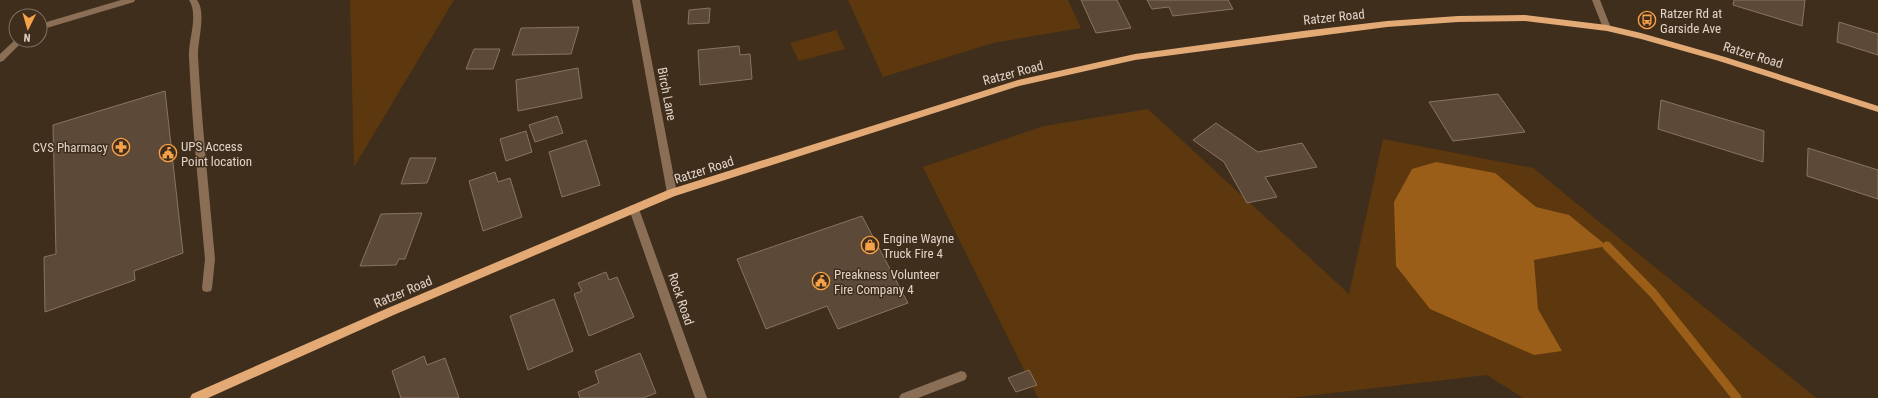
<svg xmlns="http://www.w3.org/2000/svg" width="1878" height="398" viewBox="0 0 1878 398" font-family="'Roboto Condensed',sans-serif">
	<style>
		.green { fill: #5d370d }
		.water { fill: #9b5e19 }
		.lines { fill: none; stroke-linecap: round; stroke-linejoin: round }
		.stream { stroke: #9b5e19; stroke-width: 9 }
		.building { fill: #5d4937; stroke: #8a7461 }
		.minor { fill: #8a6f56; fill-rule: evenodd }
		.major { fill: #e3aa76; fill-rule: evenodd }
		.labels { text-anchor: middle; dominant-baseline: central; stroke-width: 3; stroke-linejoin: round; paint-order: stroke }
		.poi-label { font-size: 13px; fill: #e0d3c9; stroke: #402e1c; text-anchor: start }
		.street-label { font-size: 13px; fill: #e0d3c9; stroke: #402e1c }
	</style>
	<rect width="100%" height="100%" fill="#402e1c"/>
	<path class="green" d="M350,0H454L354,167Z
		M848,0H1068L1081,28L993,43L883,77Z
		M836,30L845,49L799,61L790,43Z
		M1148,109L1349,294L1383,139L1533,168L1816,398H1523L1487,375L1289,398H1038L923,167L1044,126Z"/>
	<path class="water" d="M1436,162L1495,173L1536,207L1569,215L1607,246L1534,260L1538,309L1562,351L1534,355L1430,309L1396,266L1394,202L1412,169Z"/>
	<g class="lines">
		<path class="stream" d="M1607,246L1653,293L1737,398"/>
	</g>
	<path class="building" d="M1081,0H1117L1131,28L1096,33Z
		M1147,0H1228L1233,9L1173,16L1169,7L1152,9Z
		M1734,0H1805L1802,26L1733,5Z
		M710,8L709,23L688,24L689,10Z
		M1839,22L1878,34V55L1837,42Z
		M579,27L571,54L512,55L521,28Z
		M739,46L740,55L750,54L752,79L700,85L698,50Z
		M474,49H500L493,69H466Z
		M578,68L582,98L518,111L516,80Z
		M165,91L183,253L134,271L135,280L45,312L44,257L56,254L53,125Z
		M1498,94L1525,132L1453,141L1429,102Z
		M1661,100L1764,131L1763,162L1658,129Z
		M557,116L563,133L535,142L529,125Z
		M1216,123L1258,152L1302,143L1317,167L1265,177L1277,197L1247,203L1224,162L1193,140Z
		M526,131L532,152L506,161L500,139Z
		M586,140L600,185L562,197L549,152Z
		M1808,148L1878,170V199L1807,176Z
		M410,158H436L427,183L401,184Z
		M495,172L498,182L510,178L522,217L483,231L469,181Z
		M422,213L405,259H399L396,265L360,266L381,214Z
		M862,216L908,303L838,329L827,306L766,329L737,259Z
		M606,272L609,280L617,277L634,317L589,336L574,294L582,291L578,283Z
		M554,299L573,351L528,370L510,316Z
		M640,353L656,393L643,398H580L578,392L599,383L595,371Z
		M424,356L427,365L445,358L459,398H401L392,371Z
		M1029,370L1037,385L1016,392L1008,378Z"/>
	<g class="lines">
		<path class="minor" d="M121,0H135L134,2L40,30V24Z
			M189,0H197C207,13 197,42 198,57C202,125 209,192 215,259L212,288L211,291L207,292L203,291L202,288L205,259C199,192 192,124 189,57C188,40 199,15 189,0Z
			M632,0H640L677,193L676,196H668L667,193Z
			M1592,0H1600L1611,28L1610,30L1607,31L1603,28Z
			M16,39L24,40L3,61L0,62V54Z
			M634,205L638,206L639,209L707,398H695L629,209L630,206Z
			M961,371L965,372L967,376L965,380L918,398H899L901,394Z"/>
		<path class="major" d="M1525,15L1607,25L1641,33L1725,57L1878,106V112L1719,61L1641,39L1607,31L1525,21L1458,22L1387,27L1135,60L1019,86L675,196L396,314L208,398H190L192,394L388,308L668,190L1018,80L1135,54L1303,31L1387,21L1458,16Z"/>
	</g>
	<defs>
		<symbol id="bus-ring" viewBox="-11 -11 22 22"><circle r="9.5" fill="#402e1c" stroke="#f7a149" stroke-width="1.5"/><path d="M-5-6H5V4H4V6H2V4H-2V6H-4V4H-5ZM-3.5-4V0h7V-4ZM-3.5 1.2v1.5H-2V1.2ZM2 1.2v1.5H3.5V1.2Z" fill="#f7a149"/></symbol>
		<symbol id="pharmacy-ring" viewBox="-11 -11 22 22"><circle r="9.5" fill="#402e1c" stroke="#f7a149" stroke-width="1.5"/><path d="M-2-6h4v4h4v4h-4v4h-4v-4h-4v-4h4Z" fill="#f7a149"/></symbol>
		<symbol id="civic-ring" viewBox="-11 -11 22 22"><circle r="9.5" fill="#402e1c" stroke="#f7a149" stroke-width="1.5"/><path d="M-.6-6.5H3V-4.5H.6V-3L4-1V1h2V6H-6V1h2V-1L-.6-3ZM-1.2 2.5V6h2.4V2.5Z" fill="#f7a149"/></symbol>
		<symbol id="shop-ring" viewBox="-11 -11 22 22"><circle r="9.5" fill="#402e1c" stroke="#f7a149" stroke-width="1.5"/><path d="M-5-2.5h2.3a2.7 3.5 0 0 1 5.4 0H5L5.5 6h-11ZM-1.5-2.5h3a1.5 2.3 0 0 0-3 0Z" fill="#f7a149"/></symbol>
	</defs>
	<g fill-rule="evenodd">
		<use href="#bus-ring" x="1637" y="10" width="20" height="20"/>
		<use href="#pharmacy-ring" x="111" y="137" width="20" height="20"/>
		<use href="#civic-ring" x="158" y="143" width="20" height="20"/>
		<use href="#shop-ring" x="860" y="235" width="20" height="20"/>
		<use href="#civic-ring" x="811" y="271" width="20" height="20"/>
	</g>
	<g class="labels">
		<g class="poi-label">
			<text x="1660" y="13">Ratzer Rd at<tspan x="1660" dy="15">Garside Ave</tspan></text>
			<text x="181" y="146">UPS Access<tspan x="181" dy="15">Point location</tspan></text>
			<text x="108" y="147" text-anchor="end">CVS Pharmacy</text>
			<text x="883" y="238">Engine Wayne<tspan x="883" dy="15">Truck Fire 4</tspan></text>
			<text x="834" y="274">Preakness Volunteer<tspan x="834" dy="15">Fire Company 4</tspan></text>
		</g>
		<g class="street-label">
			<text transform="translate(1334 17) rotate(-6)">Ratzer Road</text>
			<text transform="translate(1753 55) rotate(17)">Ratzer Road</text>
			<text transform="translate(1013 73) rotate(-15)">Ratzer Road</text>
			<text transform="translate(667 94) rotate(79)">Birch Lane</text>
			<text transform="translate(704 170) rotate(-18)">Ratzer Road</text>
			<text transform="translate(403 292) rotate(-23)">Ratzer Road</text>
			<text transform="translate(681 299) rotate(71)">Rock Road</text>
		</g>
	</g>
	<g transform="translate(28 28) rotate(185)"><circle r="19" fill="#402e1c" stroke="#807061"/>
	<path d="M0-3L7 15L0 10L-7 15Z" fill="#f7a149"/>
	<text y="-6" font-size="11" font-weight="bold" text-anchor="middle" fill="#e0d3c9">N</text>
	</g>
</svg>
